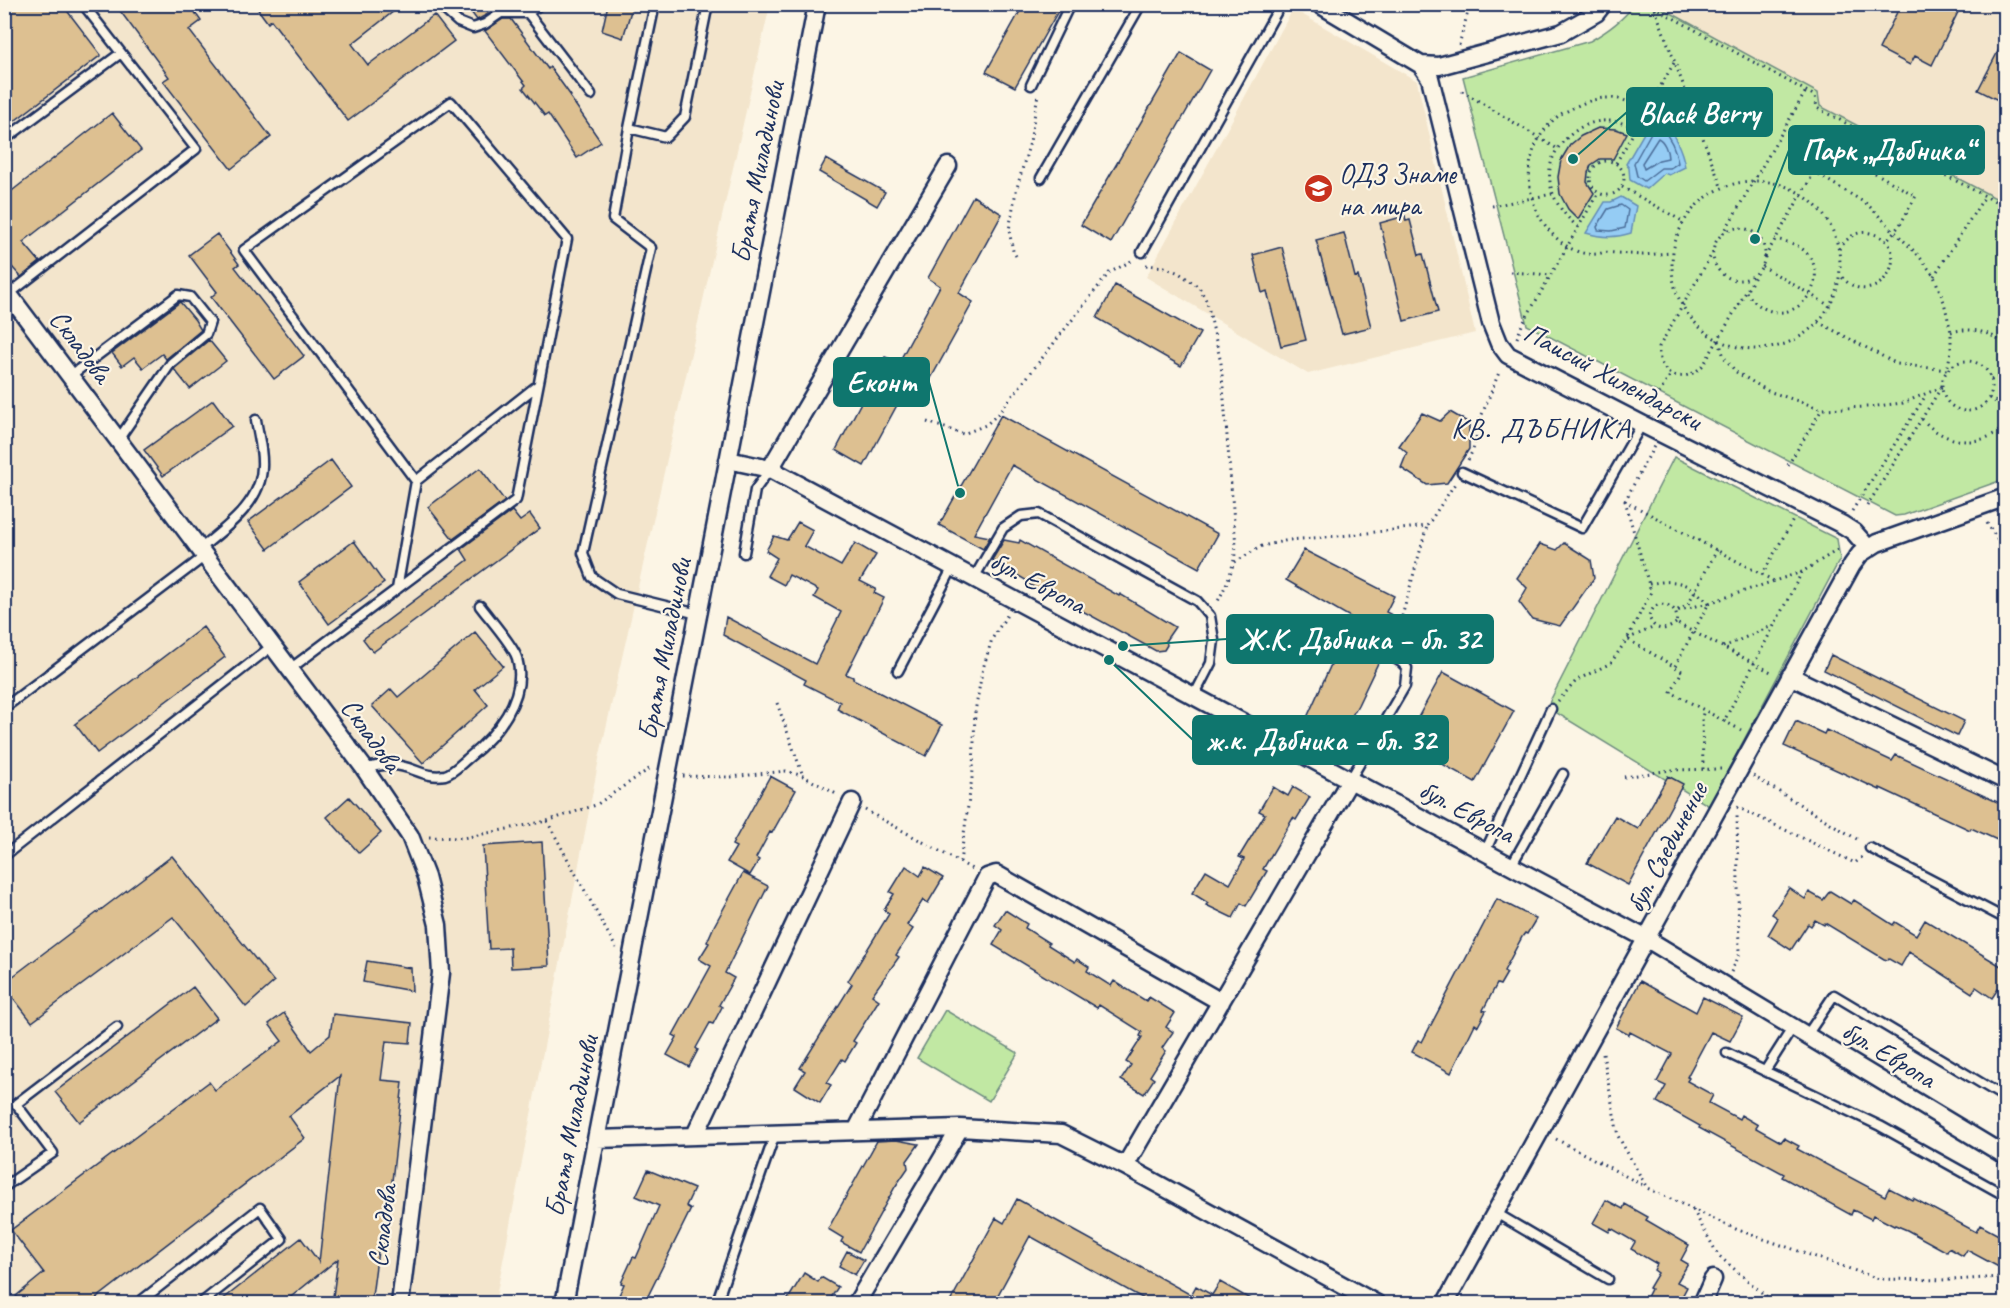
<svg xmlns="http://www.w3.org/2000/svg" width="2010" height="1308" viewBox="0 0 2010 1308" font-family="Caveat,sans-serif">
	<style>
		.built { fill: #f3e5cc }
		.green { fill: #c1e8a3; stroke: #6e8c80; stroke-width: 1.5 }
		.water { fill: #95ccf4; stroke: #648db8; stroke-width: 1.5 }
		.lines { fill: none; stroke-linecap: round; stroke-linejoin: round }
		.shore { stroke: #4c6e9a; stroke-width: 1.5 }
		.building { fill: #ddc091; stroke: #1b2f5e; stroke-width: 1.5 }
		.service-casing { stroke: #1b2f5e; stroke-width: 13 }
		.minor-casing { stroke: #1b2f5e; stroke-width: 21 }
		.path { stroke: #1b2f5e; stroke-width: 3; stroke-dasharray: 1.5 4.5; stroke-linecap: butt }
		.service { stroke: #fcf5e5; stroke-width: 8 }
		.minor { stroke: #fcf5e5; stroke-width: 16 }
		.labels { text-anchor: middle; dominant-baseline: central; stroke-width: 4.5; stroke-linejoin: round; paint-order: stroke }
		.street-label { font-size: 28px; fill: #1b2f5e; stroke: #fcf5e5 }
		.poi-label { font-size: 28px; fill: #1b2f5e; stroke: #fcf5e5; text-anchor: start }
		.neighbourhood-label { font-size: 30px; letter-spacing: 1.5px; fill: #1b2f5e; stroke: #fcf5e5 }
		.leader { fill: none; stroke: #0f766e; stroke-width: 2 }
		.callout-dot { fill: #0f766e; stroke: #fcf5e5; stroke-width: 2 }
		.callout { fill: #0f766e; stroke: #0f766e; stroke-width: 2 }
		.callout-label { font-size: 30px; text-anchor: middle; font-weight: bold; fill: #fff }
	</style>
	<rect width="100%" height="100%" fill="#fcf5e5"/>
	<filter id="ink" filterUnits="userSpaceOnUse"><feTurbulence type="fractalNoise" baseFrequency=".0167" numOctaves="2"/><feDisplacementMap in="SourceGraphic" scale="12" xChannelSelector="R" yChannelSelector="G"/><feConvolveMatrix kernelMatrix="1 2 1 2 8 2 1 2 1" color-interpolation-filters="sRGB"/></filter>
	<g filter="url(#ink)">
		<path class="built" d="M1675,4L2005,5V203L1820,106L1818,93L1671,13Z
			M5,5H770L599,759L495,1303L5,1304Z
			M1293,9L1417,81L1475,333L1308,374L1146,277Z"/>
		<path class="green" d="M1634,5H1655L1671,13L1818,93L1820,106L2005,203V479L1904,515L1895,516L1527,325L1463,77L1590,41C1608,31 1622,21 1634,5Z
			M1674,457L1837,539L1840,559L1709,806L1547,707Z
			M945,1010L1018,1053L989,1101L917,1058Z"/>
		<path class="water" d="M1660,118C1674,133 1682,148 1685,167L1669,175L1664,173L1646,189L1630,180L1629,168L1626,164L1652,119L1657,122Z
			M1621,197L1636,206L1631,233C1616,238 1602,238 1586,233L1605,202H1611Z"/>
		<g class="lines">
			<path class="shore" d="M1656,128H1661C1670,137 1676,150 1678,163L1670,168H1661L1644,181L1637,176L1634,163L1653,129Z
				M1658,138C1664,141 1668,151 1668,158L1659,160L1644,169L1642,163Z
				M1621,205L1628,210L1625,228L1611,231L1598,230L1597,227L1608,209Z"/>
		</g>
		<path class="building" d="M4,4H62L101,55L4,129Z
			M115,4H189L201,21L189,30L271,137L231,169L163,81L169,77Z
			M254,4H403L352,44L368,65L434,15L454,41L348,121L271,20L268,23Z
			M465,4H499L501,7L477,20Z
			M608,4H633L623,38L602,31Z
			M1024,4H1062L1015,87L986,72Z
			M1901,4H1962L1932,65L1915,56L1910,65L1879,49Z
			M503,19H511L548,69L550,67L571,96L570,97L601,142L577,158L548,114L545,116L523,88L526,85L485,31Z
			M2006,36V104L1978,90Z
			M1181,53L1210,70L1111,243L1081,225Z
			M112,113L141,150L23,242L40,262L21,277L4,258V197Z
			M1598,128L1616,129L1627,133L1613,159H1600L1591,165L1588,173L1587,182L1594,193L1578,219L1568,209L1560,194L1558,177L1561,160L1570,145L1581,136Z
			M826,159L885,192L877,206L819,172Z
			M973,196L1002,214L959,293L973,302L930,380L915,372L864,466L836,450L885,357L899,362L940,286L928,278Z
			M1405,216L1406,221L1410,220L1419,255L1423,254L1438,312L1404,321L1380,223Z
			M1344,233L1355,277L1358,276L1371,327L1342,334L1316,240Z
			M217,234L239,264L235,267L304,356L274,379L211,297L217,292L189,255Z
			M1282,247L1306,340L1281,346L1267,291L1262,293L1253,255Z
			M1115,285L1200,333L1181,366L1097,318Z
			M180,302L195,320L201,330L166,359L162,354L143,368L134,357L122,366L112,353Z
			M209,340L226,361L190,389L174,369Z
			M213,400L232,426L163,476L144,450Z
			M1450,412L1469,423V449L1447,483L1427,485L1401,468L1407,453L1399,446L1422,413L1440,421Z
			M1001,415L1218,534L1199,568L1012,465L974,534L990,537L983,549L939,525Z
			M331,460L351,487L268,549L248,522Z
			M480,468L505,501L453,539L428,507Z
			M512,511L520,521L530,514L540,528L373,652L363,639L468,560L461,549Z
			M798,522L813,530L804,546L841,566L855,543L876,555L860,581L876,589L874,593L884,598L846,674L853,677V679L942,725L926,756L837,709L840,702L804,684L806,680L723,635L726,617L815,664L841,612L814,597L818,590L789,575L784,585L767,576L777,558L766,551L774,536L787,540Z
			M1004,540L1019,543L1020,540L1119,596L1120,594L1175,627L1166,640L1167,645L1164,650L1156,651L1044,590L1043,592L1028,584L1029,582L992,560Z
			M354,541L384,583L329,624L299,582Z
			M1564,543L1591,560L1594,578L1560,626L1532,619L1519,602L1527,588L1517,578L1540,544L1557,550Z
			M1304,550L1394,596L1386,612L1394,616L1370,659L1378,663L1358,705L1337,742L1305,722L1352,618L1286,580Z
			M203,627L225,657L97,753L75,724Z
			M475,632L503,666L475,689L488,705L423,763L372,706L391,689L398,697Z
			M1831,655L1964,721L1957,736L1824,670Z
			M1443,672L1514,711L1475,782L1404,743Z
			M1796,721L1824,734L1826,730L1892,761L1896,755L2006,806V844L1971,828L1970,830L1880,788V790L1784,746Z
			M770,776L796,790L772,833L770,832L756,858L759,860L750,875L727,862L736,847L732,845Z
			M1668,776L1683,784L1628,885L1587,863L1615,816L1638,829Z
			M1273,787L1288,796L1293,787L1310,797L1296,820L1293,818L1263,869L1267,871L1246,906L1241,903L1233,918L1206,905L1208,903L1192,893L1206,870L1230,884L1244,859L1239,857L1265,814L1259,811Z
			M349,797L381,833L359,853L327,817Z
			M542,842L549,966L511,968L510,948L489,949L483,846Z
			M172,856L274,982L246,1007L173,917L32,1022L4,986V983Z
			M906,866L920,876L925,867L943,878L928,903L923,900L907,925L913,929L896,955L899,957L872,995L879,1000L853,1041L856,1043L845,1061L842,1059L827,1083L831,1085L820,1103L795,1087L805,1071L800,1068L852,984L848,981L889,914L884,910L894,894L890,892Z
			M743,873L768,886L725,973L734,978L719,1005L722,1007L713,1024L710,1023L696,1048L698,1050L689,1067L667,1055L677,1037L673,1035L711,966L699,959L709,943L707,942L714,926Z
			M1789,888L1805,899L1809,892L1823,900L1830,891L1851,904L1854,900L1893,925L1895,922L1916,935L1925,920L2006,969V993L1998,989L1992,998L1976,987L1972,993L1909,952L1901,966L1889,959L1887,960L1884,959L1825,923L1824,925L1815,920L1811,926L1808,924L1791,950L1768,935L1778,918L1772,914Z
			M1497,899L1536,919L1527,934L1525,933L1522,937L1504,971L1507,973L1500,985L1497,984L1483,1010L1486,1011L1478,1026L1475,1024L1451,1073L1412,1052L1418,1040L1422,1042Z
			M1005,910L1027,924L1025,928L1049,943L1048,945L1075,962L1077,959L1089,967L1087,971L1111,986L1114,981L1146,1001L1149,997L1175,1013L1166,1027L1173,1032L1162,1048L1166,1051L1150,1076L1154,1079L1144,1094L1121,1080L1131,1065L1126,1062L1142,1037L1140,1036L1142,1032L1099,1005L1097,1008L993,945L1002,930L995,925Z
			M367,961L411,968L412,991L363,982Z
			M1640,981L1696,1012L1703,997L1743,1017L1730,1041L1711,1032L1687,1077L1689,1078L1687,1081L1713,1095L1709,1103L1739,1119L1741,1115L1758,1125L1756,1128L1781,1142L1784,1138L1799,1146L1797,1149L1885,1196L1889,1188L1912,1200L1913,1198L1976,1232L1980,1225L2006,1239V1271L1967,1250L1963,1256L1949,1248L1947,1252L1907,1230L1895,1225L1894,1226L1873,1215L1871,1219L1853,1210L1851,1215L1782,1177L1784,1174L1699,1128L1700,1126L1657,1102L1666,1086L1657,1082L1672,1054L1630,1032L1629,1035L1616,1028Z
			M193,987L217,1018L79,1122L55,1092Z
			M284,1013L311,1051L330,1035L333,1014L412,1023L410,1043L386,1041L381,1080L403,1082L385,1244L379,1243L371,1304H332L338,1259L282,1304H217L301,1238L319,1262L340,1076L289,1116L305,1138L89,1304H25L16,1296L44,1273L11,1230L209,1082L215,1090L282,1041L269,1024Z
			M896,1140L919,1144L907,1161L908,1168L895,1187L859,1252L841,1242L843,1238L828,1229L877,1141Z
			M648,1170L694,1189L686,1206L691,1209L644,1304H615L624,1284L621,1283L633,1257L636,1258L659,1206L636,1196Z
			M1017,1199L1191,1295L1196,1286L1212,1295L1220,1282L1259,1304H1153L1030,1236L993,1304H949L996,1218L1004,1223Z
			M1606,1200L1623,1209L1625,1204L1648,1217L1646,1220L1689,1245L1681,1260L1688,1264L1677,1282L1687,1287L1678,1304H1654L1646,1299L1651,1289L1649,1288L1658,1273L1654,1270L1657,1264L1631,1249L1635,1242L1611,1228L1609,1232L1593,1223Z
			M847,1251L864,1260L855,1275L839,1266Z
			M804,1273L818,1282L821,1277L838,1287L827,1304H785Z"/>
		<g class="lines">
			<defs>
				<path id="service" d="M438,4L458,22L473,28L485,24L501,13H528L540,4
					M655,4L629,128L613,219L651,248L583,553L592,577L617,594L698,614
					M528,13L591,95
					M1031,85L1070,4
					M629,128L666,137L685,117L708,4
					M4,140L121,53
					M1041,178L1141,4
					M1142,252L1281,4
					M9,294L196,149L83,4
					M70,376L178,295L190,297L210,322L206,334L171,363L118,440
					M1462,472L1582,528L1642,424
					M416,481L538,385
					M200,549C225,528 262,503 262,466C263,451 258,434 256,420
					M744,553L755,490L770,469
					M974,578L1003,528L1021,516L1039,514L1197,601L1210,616L1214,640L1211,663L1194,696
					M290,669L516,500L567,239L451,102L244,250L416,481L397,589
					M898,671L953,567
					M4,708L205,556
					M364,768C373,767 383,764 392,765C412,765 424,779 445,775C453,773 461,764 467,759C496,736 528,698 517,658C513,645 489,618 480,606
					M1350,780L1405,686L1407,668L1401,662L1391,656
					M1870,848L2006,919
					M1485,852L1551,709
					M4,856L272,646
					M1511,866L1563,774
					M1807,1035L1834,995L2006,1098
					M1727,1053L1880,1126L2006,1196
					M1765,1071L1793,1027
					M4,1187L53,1153L16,1104L117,1027
					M1496,1213L1608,1279
					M137,1304L260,1208L282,1239L200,1304
					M716,1304L775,1134"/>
				<path id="minor" d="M1319,4L1421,65L1430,78L1491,323L1499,343L1508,355L1642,424L1843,525L1854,532L1868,548
					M1421,65L1439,66L1561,33L1596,13L1603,4
					M4,288L364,768L410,836L426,877L438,925L441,973L400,1304
					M728,460L770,469L1647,939L2006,1156
					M770,469L948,166
					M1790,676L2006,781
					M856,1131L987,877L996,874L1221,1002
					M695,1135L852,802
					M596,1139L960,1128L1061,1134L1125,1166L1377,1304
					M1125,1166L1350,780
					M564,1304L817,4
					M856,1304L960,1128
					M1445,1304L1852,565L1860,554L1877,543L2006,497
					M1702,1304L1713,1279"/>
			</defs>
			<use href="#service" class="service-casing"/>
			<use href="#minor" class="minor-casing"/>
			<path class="path" d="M1648,4L1815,96L1817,108L2006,207
				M1655,9L1722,189
				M1459,45L1470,4
				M1462,91L1556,148
				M1647,111C1636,105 1625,99 1612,98C1599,97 1584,102 1573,108C1568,111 1561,113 1557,117C1517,150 1522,211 1561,242C1572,251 1590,258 1604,252L1642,255L1672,253
				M1590 178a17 17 0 1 1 34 0a17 17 0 1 1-34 0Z
				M1616,163L1674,63
				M1814,172L1867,204L1919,256L1934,276L1944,302L1951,332V351L1947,370L1897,364L1818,322
				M1672 265a84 84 0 1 1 168 0a84 84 0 1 1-168 0Z
				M1622,187L1684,222
				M1492,206L1552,194
				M1578,227C1545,200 1537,159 1574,132C1584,124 1597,120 1610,121C1619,121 1628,125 1637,128
				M1713 254a26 26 0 1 1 52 0a26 26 0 1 1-52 0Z
				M1723,234L1806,91
				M1839,249C1847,238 1856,230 1870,233C1920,244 1877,319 1840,275
				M1713,252L1659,347C1657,377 1685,386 1704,364L1757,273
				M1016,256L1013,251L1009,230L1016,191L1030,142L1038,94
				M1765,257L1829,147L1916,196L1900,225L1886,241
				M1146,265L1164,267L1179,273L1199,287L1207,302L1221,363L1236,546C1234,568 1227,584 1217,603
				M1762,266L1830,306
				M1510,272L1552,275
				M1934,276L1985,196
				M1746,292C1786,346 1842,278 1801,248C1794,243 1784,241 1775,239
				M1951,332C1971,327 1990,331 2006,346
				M1517,338L1522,325L1598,193
				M1719,341L1724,357L1736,372L1768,391L1822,409L1868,407L1903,403L1942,387
				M1942 386a25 25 0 1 1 50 0a25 25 0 1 1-50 0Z
				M1991,380L2006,374
				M1989,398L2006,408
				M1650,409L1671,374
				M1922,419C1944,444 1980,450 2006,425
				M927,422L963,434L986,425L999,413L1109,273L1133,260
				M1468,460L1473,450L1481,417L1500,370
				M1788,465L1822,409
				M1625,501L1654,446
				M1867,506L1941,388
				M1852,511L1926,395
				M1987,523L2006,553
				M1235,562L1262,546L1289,540L1350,535L1427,526L1456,482
				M1802,572L1774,581L1625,501L1651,592L1627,639L1682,671L1671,692L1724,721L1802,572L1839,549
				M1762,575L1793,520
				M1649,584C1678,578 1688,583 1709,603
				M1709,603L1676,611L1688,604L1717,550
				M1676,623C1664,633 1652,630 1649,615L1654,607L1659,604C1671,604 1679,611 1676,623L1773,673
				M1394,645L1427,526
				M1723,647L1772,626
				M1675,666L1709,603L1774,581
				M1558,701L1577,680L1611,663L1627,639L1655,627
				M777,703L803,776
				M1724,721L1741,730
				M1703,769L1702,717L1704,710
				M683,776L731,777L786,771L803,776L838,795
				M1753,776L1860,841
				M1624,777L1671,770L1721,769
				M1737,807L1855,863L1862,857
				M865,810L972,869
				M547,821L616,948
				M429,837L463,838L547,821L596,805L652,767
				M960,862L973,771L975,712L982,672L992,639L1007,615
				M1731,972L1739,956L1737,812
				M1603,1054L1618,1136L1647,1188L1738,1230L1879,1279L1952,1280L2002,1277
				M1556,1139L1646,1187
				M1693,1210L1718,1255L1775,1304
				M4,1295L11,1304"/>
			<use href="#service" class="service"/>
			<use href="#minor" class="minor"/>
		</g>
	</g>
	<defs>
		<symbol id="school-disc" viewBox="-11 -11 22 22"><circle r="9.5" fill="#c8321e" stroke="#fcf5e5"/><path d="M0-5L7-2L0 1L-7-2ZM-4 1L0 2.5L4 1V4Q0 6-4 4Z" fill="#fff"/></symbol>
	</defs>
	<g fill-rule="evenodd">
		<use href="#school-disc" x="1302" y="172" width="33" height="33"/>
	</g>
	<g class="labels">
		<g class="street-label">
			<text transform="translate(757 172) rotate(-79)">Братя Миладинови</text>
			<text transform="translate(81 346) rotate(53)">Складова</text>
			<text transform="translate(1613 376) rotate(28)">Паисий Хилендарски</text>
			<text transform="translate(1038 582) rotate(28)">бул. Европа</text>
			<text transform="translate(664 649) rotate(-79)">Братя Миладинови</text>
			<text transform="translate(372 735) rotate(54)">Складова</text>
			<text transform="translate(1467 811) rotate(28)">бул. Европа</text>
			<text transform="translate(1666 847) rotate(-62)">бул. Съединение</text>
			<text transform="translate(1889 1054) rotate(31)">бул. Европа</text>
			<text transform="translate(571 1126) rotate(-79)">Братя Миладинови</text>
			<text transform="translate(382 1226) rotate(-83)">Складова</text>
		</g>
		<g class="poi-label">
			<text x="1339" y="173">ОДЗ Знаме<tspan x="1339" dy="32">на мира</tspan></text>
		</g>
		<g class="neighbourhood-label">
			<text x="1541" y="428">КВ. ДЪБНИКА</text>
		</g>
	</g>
	<path class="leader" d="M1573 159L1627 112M1755 239L1789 150M960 493L929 382M1123 646L1227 639M1109 660L1193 740"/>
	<g class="callout-dot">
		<circle cx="1573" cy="159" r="6"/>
		<circle cx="1755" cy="239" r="6"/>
		<circle cx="960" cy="493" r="6"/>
		<circle cx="1123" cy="646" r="6"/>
		<circle cx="1109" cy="660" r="6"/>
	</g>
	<g class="callout">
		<rect x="1627" y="88" width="145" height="48" rx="6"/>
		<rect x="1789" y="126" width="195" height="48" rx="6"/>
		<rect x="834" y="358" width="95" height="48" rx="6"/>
		<rect x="1227" y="615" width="266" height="48" rx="6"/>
		<rect x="1193" y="716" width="255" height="48" rx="6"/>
	</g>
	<g class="callout-label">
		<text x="1699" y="123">Black Berry</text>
		<text x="1887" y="160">Парк „Дъбника“</text>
		<text x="882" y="392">Еконт</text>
		<text x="1360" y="649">Ж.К. Дъбника – бл. 32</text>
		<text x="1321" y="750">ж.к. Дъбника – бл. 32</text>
	</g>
	<rect width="2010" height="1308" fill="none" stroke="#fcf5e5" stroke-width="24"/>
	<rect x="12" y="12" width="1986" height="1284" fill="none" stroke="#1b2f5e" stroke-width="2" filter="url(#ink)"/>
</svg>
